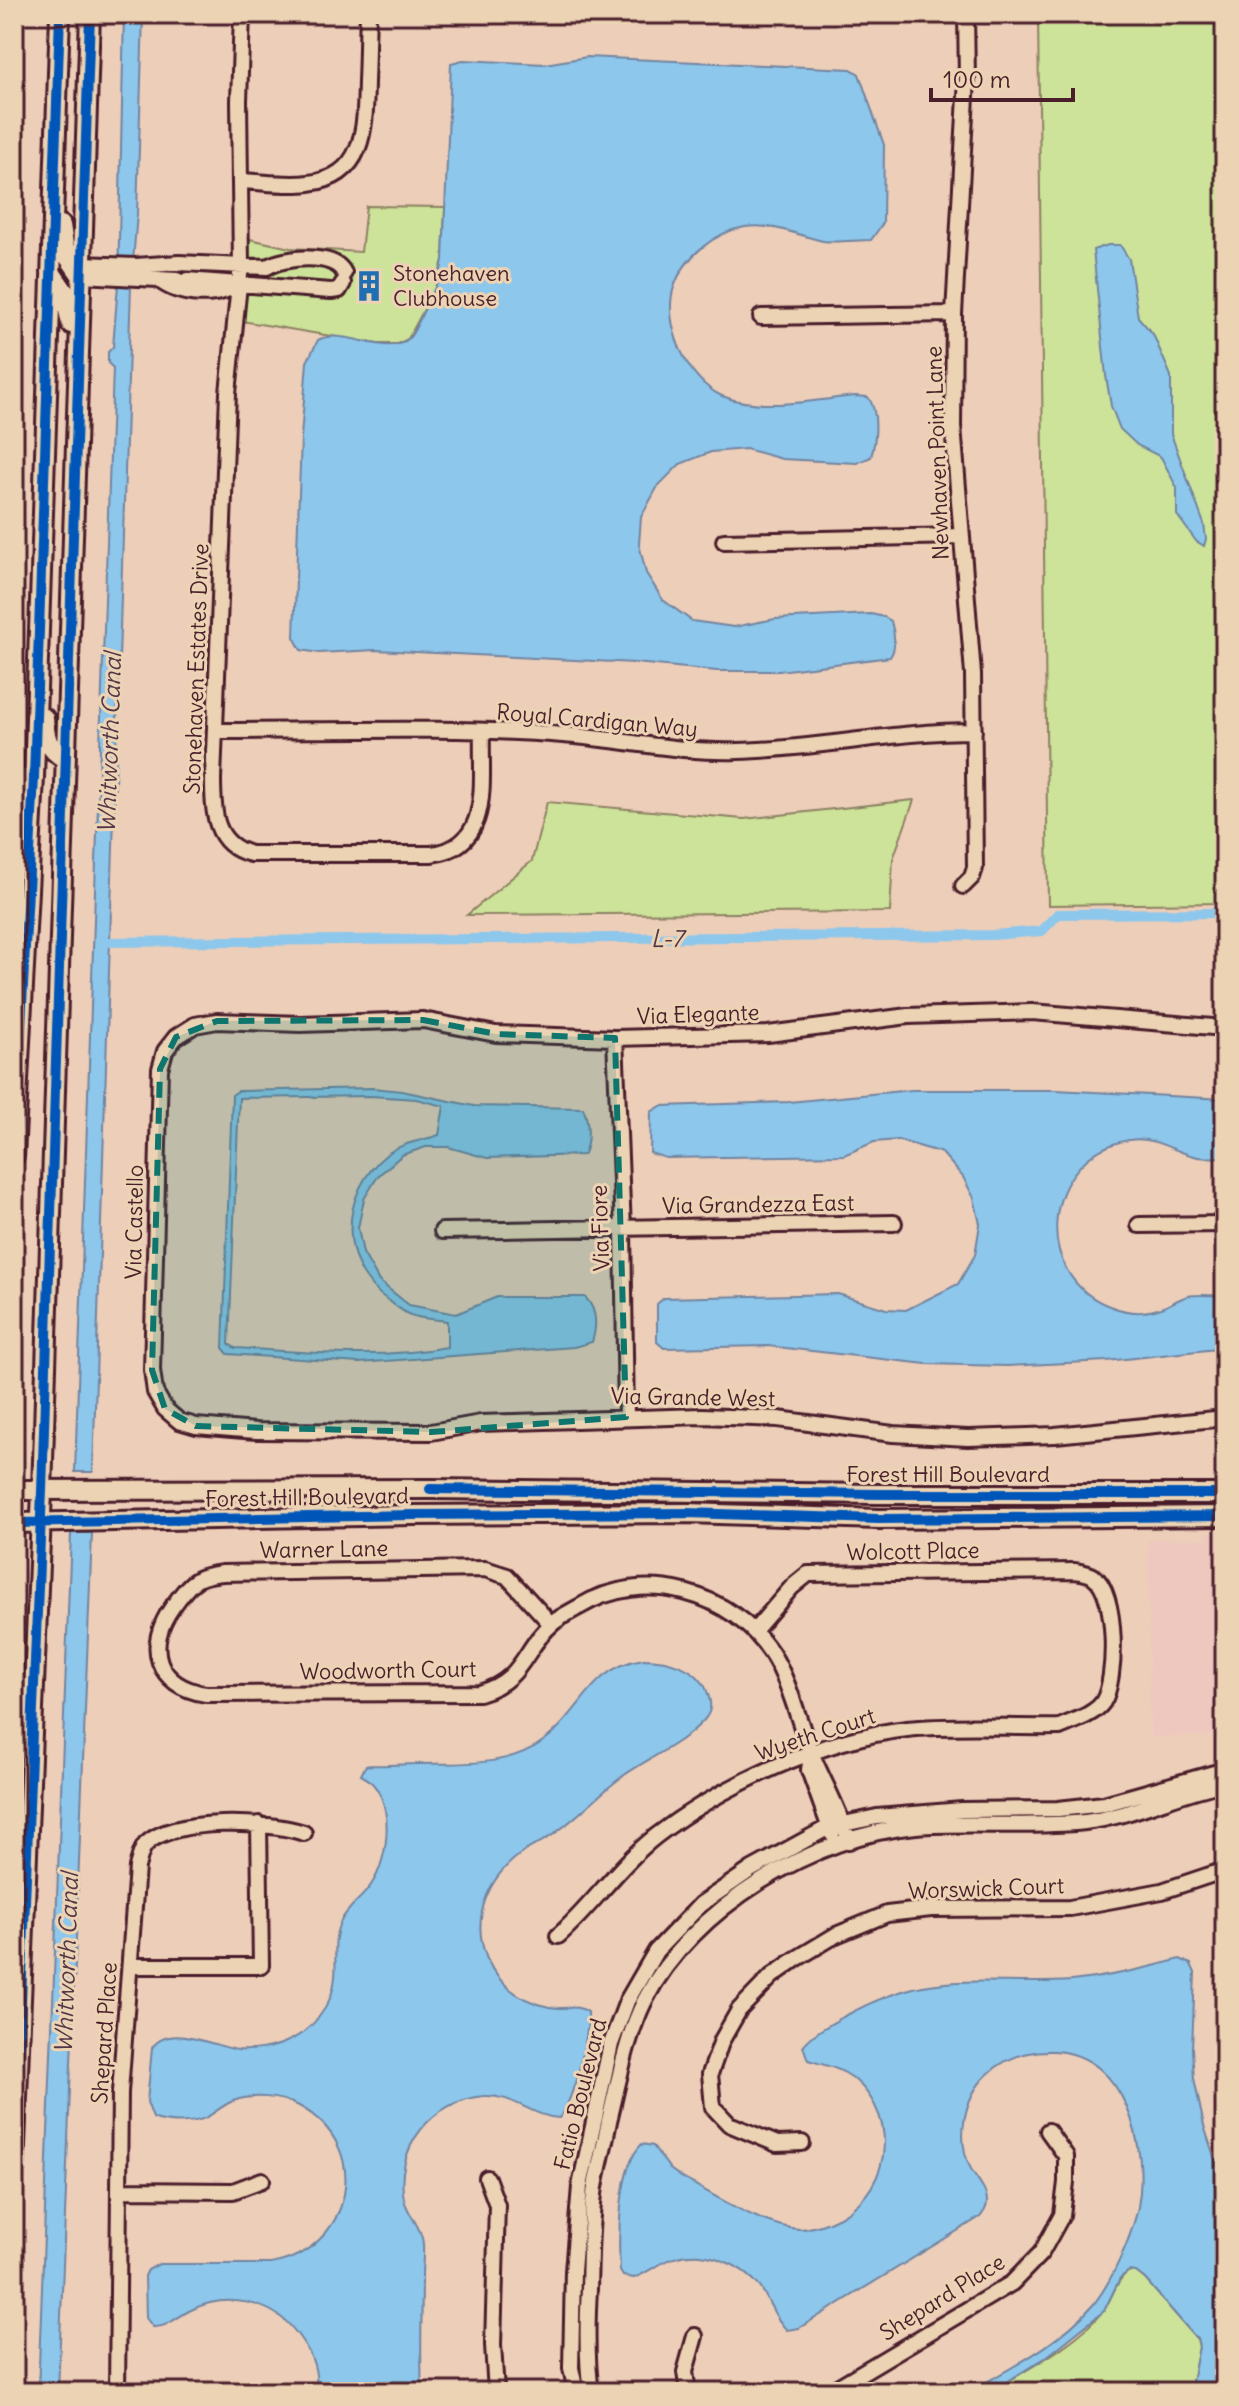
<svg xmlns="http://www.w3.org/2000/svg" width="1239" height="2406" viewBox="0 0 1239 2406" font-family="Delius,sans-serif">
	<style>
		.built { fill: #eec8bf }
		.green { fill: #cde399; stroke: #8c8162; stroke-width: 2 }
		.water { fill: #8dc7ec; stroke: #72849f; stroke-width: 2; fill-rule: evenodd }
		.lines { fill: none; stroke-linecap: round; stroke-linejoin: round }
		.canal { stroke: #8dc7ec; stroke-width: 10 }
		.minor-casing { stroke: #4a1f2b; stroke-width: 20 }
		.major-casing { stroke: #4a1f2b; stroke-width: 24 }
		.minor { stroke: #ecd3b4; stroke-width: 14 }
		.major { stroke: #ecd3b4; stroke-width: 18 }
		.cycleway-casing { stroke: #ecd3b4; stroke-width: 15 }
		.cycleway { stroke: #0057b8; stroke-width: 10 }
		.marked { fill: #0f766e; fill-opacity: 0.2; stroke: #0f766e; stroke-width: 6; stroke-dasharray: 16 10; stroke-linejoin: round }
		.labels { text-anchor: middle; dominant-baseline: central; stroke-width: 6; stroke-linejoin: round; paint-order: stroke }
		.poi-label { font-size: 22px; fill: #4a1f2b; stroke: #ecd3b4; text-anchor: start }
		.street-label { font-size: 22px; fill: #4a1f2b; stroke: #ecd3b4 }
		.water-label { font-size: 24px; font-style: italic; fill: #543848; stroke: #ecd3b4 }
	</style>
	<rect width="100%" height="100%" fill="#edceb9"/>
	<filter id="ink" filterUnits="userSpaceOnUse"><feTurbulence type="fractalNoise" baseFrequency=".0125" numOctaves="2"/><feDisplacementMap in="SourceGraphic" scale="16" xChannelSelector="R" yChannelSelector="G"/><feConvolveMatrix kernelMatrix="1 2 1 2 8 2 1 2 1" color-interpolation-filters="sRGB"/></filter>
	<g filter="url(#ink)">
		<path class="built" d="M1207,1533H1225V1736L1150,1737L1148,1540L1207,1539Z"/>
		<path class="green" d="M1038,14H1225V903L1048,905Z
			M366,206L445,207L443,260L435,289L408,339L397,344H378L236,320L241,237L290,248L361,252Z
			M914,800L893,859L890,912L467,915L532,861L547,802L744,819Z
			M1129,2271L1136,2272L1145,2279L1197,2339L1199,2347L1190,2392H990C1024,2371 1077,2344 1102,2312C1113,2299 1114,2282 1129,2271Z"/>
		<path class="water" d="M124,14H143L137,214L131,285L93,1472H75L113,368L108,363V352L113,347L118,284Z
			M587,57L851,69L859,74L884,145L883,223L871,240C856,240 837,243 823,241C796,235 773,223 745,227C715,232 684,257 674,287C662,323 687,381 722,396C762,412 813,400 855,396L868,397C879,411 876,441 871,457L857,463L782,459L746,449L711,452L680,464L658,486L641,517L639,544L646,573L663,600L692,621L734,627L775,619L871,614L884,617L891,621C894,631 897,648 890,657L779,671H717L635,663L376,650L319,653L301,650L294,637L301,437L307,362L318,340C344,326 390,360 410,337C415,330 419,321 422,314C431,296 440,280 443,260L451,63L463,60L545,64Z
			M1108,245H1120L1129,259L1138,317L1153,334L1171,376V434L1204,524L1206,539L1204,546L1196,541L1177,515V488L1161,457L1137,445L1120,429L1111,406L1106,376L1093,250Z
			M373,1088L402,1091L474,1106L583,1108C589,1121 590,1143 583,1155L487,1158L448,1147H426L402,1155L378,1176L364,1199L358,1228L363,1253L379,1281L409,1305L456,1314L497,1297H585C597,1309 597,1326 592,1342L574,1347L359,1363L228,1354L223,1348L232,1095L238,1091ZM370,1096L416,1099L444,1106L439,1135C422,1141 403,1142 387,1154C339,1192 337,1266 389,1301C396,1306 403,1312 410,1315C421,1319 435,1319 447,1321V1347C378,1360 305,1352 235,1348L229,1344L239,1098Z
			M912,1090H1056L1225,1099V1157C1215,1157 1204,1159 1194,1156C1172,1151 1155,1136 1129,1140C1042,1155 1029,1278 1112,1307C1131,1314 1147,1314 1166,1306C1173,1303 1180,1298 1188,1296C1199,1294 1213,1296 1225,1295V1348L1107,1361L1007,1366L926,1364L768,1346L664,1348L657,1342V1304L664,1298L838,1294L886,1309L906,1310L958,1284L975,1255L980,1224L974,1198L963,1177L942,1153L898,1140L874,1142L844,1155L666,1158L650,1153L651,1112L661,1106L789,1102Z
			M71,1533H92L58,2392H38Z
			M643,1659C667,1659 700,1667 708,1694C712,1705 711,1713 703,1721C682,1744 648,1758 623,1776C600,1793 581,1814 558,1831C547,1840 534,1845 522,1853C488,1877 470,1918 487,1959C500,1988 528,2006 559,2008C570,2008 578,2005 588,2012C589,2036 574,2100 559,2118C533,2117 512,2094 484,2096C432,2100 394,2148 404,2199C407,2213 419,2224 422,2238C425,2249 422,2263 422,2275C422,2314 420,2353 422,2392H316C319,2366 309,2349 294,2330C270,2300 225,2293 191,2310C178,2316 167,2328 153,2327L146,2318L145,2276L148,2270L159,2264H271C352,2249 375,2147 299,2106C279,2096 254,2094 233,2101C223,2105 216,2112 207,2117C195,2124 166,2124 153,2118L147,2102L152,2048C169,2022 215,2047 238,2050C253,2051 273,2048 286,2042C312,2031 333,2006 335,1977C337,1959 332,1940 340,1923C347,1907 362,1899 371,1885C390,1858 397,1792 361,1775L366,1765C382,1766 399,1764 416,1764C460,1763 509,1768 546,1739C584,1709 590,1668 643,1659Z
			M1180,1959L1191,1964L1195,1973L1192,2049L1194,2078L1204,2126L1225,2190V2392H1190L1199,2347L1197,2339L1145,2279L1136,2272L1129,2271L1120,2278L1104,2311L1045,2358L990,2392H969C1012,2367 1059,2344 1092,2306C1111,2284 1132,2236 1138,2207C1149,2148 1126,2054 1054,2051C1029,2050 1007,2056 988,2074C963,2097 956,2140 971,2169C976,2178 984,2186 986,2195C989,2205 985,2211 980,2217L799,2328L787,2330C774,2318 770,2301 760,2287C741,2263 703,2248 674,2258C659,2262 648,2273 634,2278L623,2276L620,2271C618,2239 618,2166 642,2144L653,2146L670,2169L681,2177C713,2195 762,2226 799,2229C809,2229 819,2226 829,2222C889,2199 904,2121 853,2078C840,2068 824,2065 808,2060L803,2046C813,2033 829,2025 843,2017C867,2004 895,1991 923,1986C971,1977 1022,1985 1071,1981C1108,1977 1144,1969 1180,1959Z"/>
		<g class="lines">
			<path class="canal" d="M101,942L993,935L1042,931L1058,914L1225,913"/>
			<defs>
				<path id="minor" d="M242,14L239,101L241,265L228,393L213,779C213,812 214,845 251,854H431C494,847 480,779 482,732
					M241,181C264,182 287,186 309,183C366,177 365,125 366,82C367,59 367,37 368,14
					M81,264L136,266L179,263L267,267C284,257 335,252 344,273
					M81,275L177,280
					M159,280C179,296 219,300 239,282
					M187,280L331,291L339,290L343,283
					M761,317L954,314
					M724,541L960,536
					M216,731C331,731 448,726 563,735C621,739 679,753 738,751C817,749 895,731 974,731
					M14,777H34
					M14,791H33
					M963,886L972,877L975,868L973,674L953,426L954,314L967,78L966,14
					M1225,1028L1032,1012L908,1016L768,1034L615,1038L496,1034L423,1020L300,1024L217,1021L195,1025L176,1037L165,1051L160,1069L152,1370L155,1392L165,1409L179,1421L196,1426L256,1431L431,1432L481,1423L702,1416L778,1419L893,1434L968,1438L1055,1435L1225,1418
					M615,1038L623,1229L626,1417
					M1139,1225L1225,1224
					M442,1231L894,1223
					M551,1624L507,1576L485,1569L222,1573C215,1574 205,1575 198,1579C187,1585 180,1597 173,1606C144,1646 156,1686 206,1694L479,1693C525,1680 522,1649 553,1623C560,1617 570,1612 579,1607C644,1567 732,1592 772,1654C792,1686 798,1723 813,1757C825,1785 840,1812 849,1841
					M810,1763L809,1770L832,1834
					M558,1936C593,1905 619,1865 656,1836C721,1786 824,1738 907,1729C954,1724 1011,1728 1060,1727C1073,1721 1094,1715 1103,1702C1117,1680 1118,1592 1093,1576C1089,1573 1081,1572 1075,1571L808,1574L792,1587L755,1630
					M131,1966H261L259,1824
					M802,2143L777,2144L729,2124L713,2107L710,2074L722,2040L739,2010L772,1976L796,1959L836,1935L887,1914L931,1909L1070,1908L1162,1891L1225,1870
					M487,2178L497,2205L493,2345L496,2392
					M119,2190L233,2191L262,2180
					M117,2392L120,2092L137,1867C139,1860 141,1849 146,1844C173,1817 270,1821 304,1833
					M576,2392L571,2368L573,2271L580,2186L611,2044L627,2001L656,1951L701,1904L752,1869L829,1827L877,1817L962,1810L1058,1809L1104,1804L1225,1770
					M591,2392C586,2358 587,2324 589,2289C590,2255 590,2220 595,2187C599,2165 605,2143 609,2121C619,2080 626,2038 645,2000C692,1908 814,1835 916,1826C972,1822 1029,1828 1085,1822C1134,1816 1177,1792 1225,1783
					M688,2392L685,2372L695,2336
					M829,2392L1012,2283L1041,2253L1062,2215L1066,2182V2156L1048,2131"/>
				<path id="major" d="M61,225L65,252L81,275
					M51,272L64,291L71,324
					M44,718C45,736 47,749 64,758
					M14,1156L34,777L60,14
					M14,1490L430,1489L879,1494H1225
					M14,1523L412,1515L687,1513L879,1519L1225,1516
					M14,2169L42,1491L90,14"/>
			</defs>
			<use href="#minor" class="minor-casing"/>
			<use href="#major" class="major-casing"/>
			<use href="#minor" class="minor"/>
			<use href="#major" class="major"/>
			<defs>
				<path id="cycleway" d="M14,1156L34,777L60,14
					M430,1489L879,1494H1225
					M14,1523L412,1515L687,1513L879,1519L1225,1516
					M14,2169L42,1491L90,14"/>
			</defs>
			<use href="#cycleway" class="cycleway-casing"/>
			<use href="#cycleway" class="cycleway"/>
		</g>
	</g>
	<path class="marked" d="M423,1020L496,1034L615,1038L626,1417L431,1432L196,1426L165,1409L152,1370L160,1069L176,1037L217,1021Z"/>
	<defs>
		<symbol id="building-bare" viewBox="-9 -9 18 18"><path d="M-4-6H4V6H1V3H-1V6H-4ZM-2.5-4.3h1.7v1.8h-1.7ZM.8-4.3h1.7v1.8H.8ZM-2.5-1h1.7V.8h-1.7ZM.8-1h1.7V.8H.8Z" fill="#1f6fb2" stroke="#ecd3b4" stroke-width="2.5" paint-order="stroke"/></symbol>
	</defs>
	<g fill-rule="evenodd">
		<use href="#building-bare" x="347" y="264" width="44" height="44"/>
	</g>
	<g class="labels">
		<g class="poi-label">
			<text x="393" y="273">Stonehaven<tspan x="393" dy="25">Clubhouse</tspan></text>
		</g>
		<g class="street-label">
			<text transform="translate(937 453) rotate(-92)">Newhaven Point Lane</text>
			<text transform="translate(196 669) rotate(-88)">Stonehaven Estates Drive</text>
			<text transform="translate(597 720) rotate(5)">Royal Cardigan Way</text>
			<text transform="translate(698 1014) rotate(-2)">Via Elegante</text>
			<text transform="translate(758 1204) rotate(-1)">Via Grandezza East</text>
			<text transform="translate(134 1222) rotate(-89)">Via Castello</text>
			<text transform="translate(600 1228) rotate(-92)">Via Fiore</text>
			<text transform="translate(693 1397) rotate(1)">Via Grande West</text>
			<text x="948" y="1474">Forest Hill Boulevard</text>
			<text transform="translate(307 1497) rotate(-1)">Forest Hill Boulevard</text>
			<text transform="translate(324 1549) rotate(-1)">Warner Lane</text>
			<text transform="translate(913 1551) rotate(-1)">Wolcott Place</text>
			<text transform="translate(388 1670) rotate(-1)">Woodworth Court</text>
			<text transform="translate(815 1734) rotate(-18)">Wyeth Court</text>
			<text transform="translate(986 1888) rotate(-2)">Worswick Court</text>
			<text transform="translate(104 2033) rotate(-86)">Shepard Place</text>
			<text transform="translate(580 2094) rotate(-76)">Fatio Boulevard</text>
			<text transform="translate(942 2297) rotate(-32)">Shepard Place</text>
		</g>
		<g class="water-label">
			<text transform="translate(109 743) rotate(-88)">Whitworth Canal</text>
			<text x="667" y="938">L-7</text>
			<text transform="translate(66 1963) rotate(-88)">Whitworth Canal</text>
		</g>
	</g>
	<rect width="1239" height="2406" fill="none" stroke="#ecd3b4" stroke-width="48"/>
	<rect x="24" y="24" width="1191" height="2358" fill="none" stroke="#4a1f2b" stroke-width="3" filter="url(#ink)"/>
	<path d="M931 88v12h142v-12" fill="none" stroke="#4a1f2b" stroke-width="4"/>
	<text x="943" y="88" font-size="24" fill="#4a1f2b" stroke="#ecd3b4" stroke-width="6" paint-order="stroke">100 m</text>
</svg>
